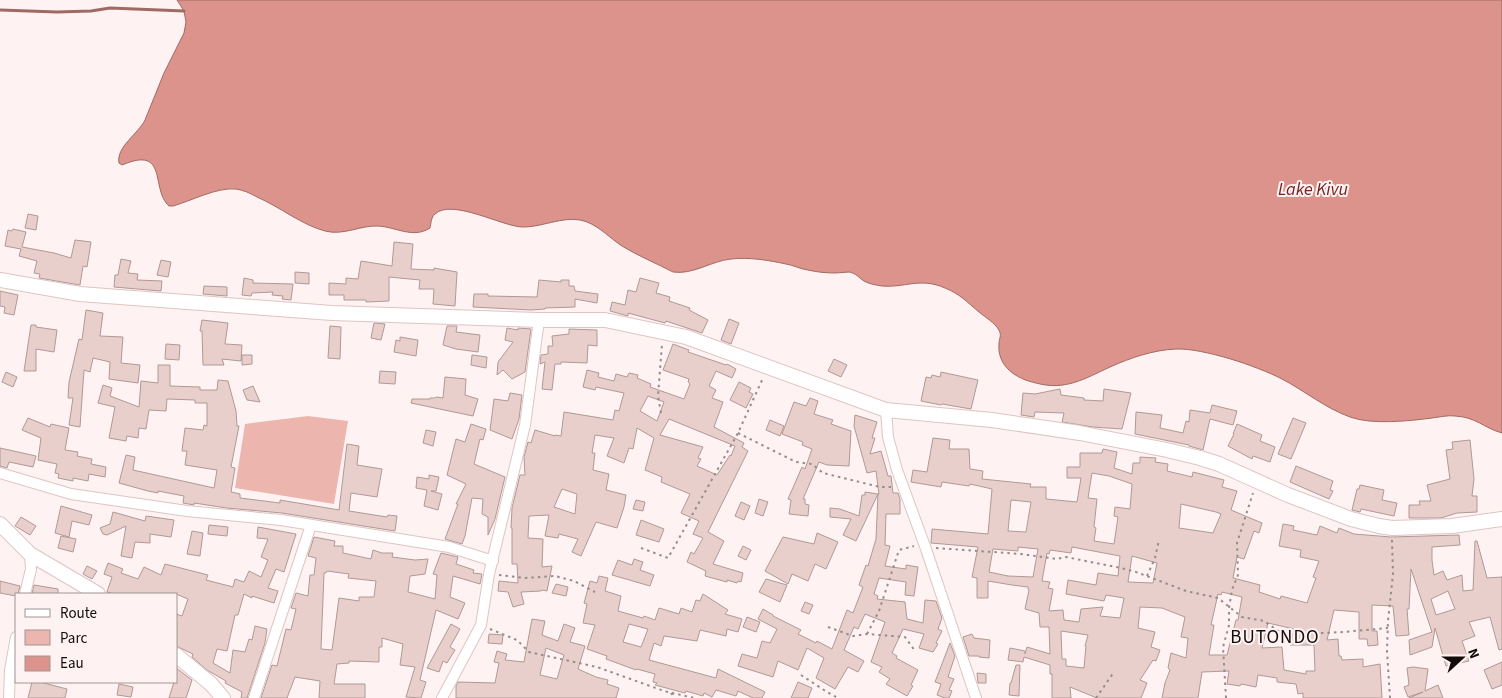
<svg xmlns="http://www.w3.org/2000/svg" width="1502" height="698" viewBox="0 0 1502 698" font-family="'Source Sans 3',sans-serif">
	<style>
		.green { fill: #ecb6af }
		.water { fill: #dc938b; stroke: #a06a64 }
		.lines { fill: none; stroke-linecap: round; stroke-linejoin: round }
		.stream { stroke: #a06a64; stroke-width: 3 }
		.building { fill: #e8cfcc; stroke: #b09895; fill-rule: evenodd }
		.street-casing { stroke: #dec5c2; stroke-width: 12 }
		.secondary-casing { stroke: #dec5c2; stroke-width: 16 }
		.path { stroke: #958c8b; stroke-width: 2; stroke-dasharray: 2.5 4; stroke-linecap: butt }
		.street { stroke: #fff; stroke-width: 10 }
		.secondary { stroke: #fff; stroke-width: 14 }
		.labels { text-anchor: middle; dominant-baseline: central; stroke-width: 4; stroke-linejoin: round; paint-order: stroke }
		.water-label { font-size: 18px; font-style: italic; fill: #77221f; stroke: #fef3f2 }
		.quarter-label { font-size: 19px; letter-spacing: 1px; fill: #130b0a; stroke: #fef3f2 }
	</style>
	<rect width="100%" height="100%" fill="#fef3f2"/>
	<path class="green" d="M308,416L348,421L334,504L235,488L245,424Z"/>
	<path class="water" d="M177,0H1502V433C1484,428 1476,417 1455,416C1448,415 1440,417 1432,418C1409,421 1372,425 1350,417C1325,408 1305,391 1282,379C1257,366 1203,348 1176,349C1153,350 1130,358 1110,367C1084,379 1065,391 1036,383C1016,379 997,366 999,344C999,338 1002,336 999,330C994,322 986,318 979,312C967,302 960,294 945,288C920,277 905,288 882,286C876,285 869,284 864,281C859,278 856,273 849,272C844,272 840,273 835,273C826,273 816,272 808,270C800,269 793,265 786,264C768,260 748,257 731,259C711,261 693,275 673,272C656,263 638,256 622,246C611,239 600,227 587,222C566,214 545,227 523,227C503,227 452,198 435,214C431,217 431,224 430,228C413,239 396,227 378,226C361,225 343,236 325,231C302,225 280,207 257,197C250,193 243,190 236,189C217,187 191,201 173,206H169C150,189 169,145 122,165L119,163C116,147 138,134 145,120L164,73L184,33L186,22L184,11Z"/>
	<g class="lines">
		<path class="stream" d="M0,10L57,12L91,11L110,8L184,11"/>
	</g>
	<path class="building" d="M28,214L38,216L36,230L25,228Z
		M13,229L26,232L22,247L54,253L71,258L75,240L91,242L87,267L83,266L80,285L39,278L40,274L34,273L37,261L19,256L21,249L5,246L8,230L12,231Z
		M394,242L413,244L411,269L434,270V268L457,272L455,306L433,304L434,289H419L420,280L389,277V301L366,302V300H344V295H329V283L346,284V278L358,279L361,261L392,266Z
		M121,259L131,261L128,273L138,274L137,280L162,281L161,291L114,287L115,275H118Z
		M161,260L171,262L168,277L157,275Z
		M295,272L309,273V284L295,283Z
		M244,278L253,280V283L293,284L291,300L282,299L283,296L272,295L273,292L252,293L251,296L242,295Z
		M640,278L659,283L656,293L670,297L669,301L690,308L689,310L708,320L702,333L666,321L665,323L628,313V316L610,311L612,302L625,305L628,290L636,292Z
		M539,280L561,282V280H569V286H574L575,291L598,294L597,303L575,299V307L545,308V309L531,310L473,307L474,294H488V296L537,297Z
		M204,286L227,287V296L203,294Z
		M0,291L18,295L14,315L4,313L5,307L0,306Z
		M86,310L103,313L100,336L123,337L121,363L140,365L138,383L109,379L110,362L93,358L90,372L84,370L80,427L69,425L73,398H68L69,382L79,339L82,340Z
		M729,319L739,323L731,344L721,340Z
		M202,320L228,323L225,344L242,345L241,361L222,359L224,365H203L202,331H200Z
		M374,323L385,324L381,340L371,338Z
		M31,325H36V327L57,330L54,352L36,349V371H24Z
		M330,326L341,327L340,359L328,358Z
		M447,326H457L456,332L480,335L478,352L456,349L443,345Z
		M507,328L518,330V328L531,329L525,372L512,379L503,370L497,375L498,362L513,342L505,340Z
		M569,329L597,330V346L588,345L587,363L561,362V364H555L552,390L542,389L545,362L540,364L541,355L548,354V346H553L552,336L569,334Z
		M400,337L418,340L416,356L394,352L396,340L400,341Z
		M166,344L180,345L179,360L165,359Z
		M673,344L689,350L688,352L726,365L727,364L736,369L732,378L716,371L709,386L716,390L712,398L723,402L714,427L744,443L742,447L748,451L708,532L724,541L713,564L743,573L741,582L738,581L737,583L727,580V582L705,576L706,571L687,562L691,552L694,554L703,538L693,534L699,521L681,513L690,494L661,482L662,477L645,470L654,438L637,428L633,449L629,448L624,463L607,456L614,438L595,435L592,453H595L593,470L609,474L606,490L626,495L624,507L617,528L596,522L581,556L572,552L578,539L559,534L558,538L545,536L549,515L529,516L528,538L543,539L542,567L552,566L547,591L542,590L541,591L521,592L524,604L513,607L508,592L498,591L499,581L518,583L517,564H512V528H511L512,508L520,475H525L524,457L528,442L531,443L535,430L555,436V435L561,436L564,412L613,420L615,410L619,411L624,393L596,387L595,390L583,387L587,370L599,373L598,377L614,381L616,374L627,377L629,373L638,375L637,378L651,384L650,387L684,399L690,384L688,382L689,379L663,370ZM648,396L664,402L657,421L640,411ZM669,419L735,446L731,456L730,455L717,475L697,466L701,459L698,458L703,447L660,435ZM562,489L577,494L575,514L554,507Z
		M242,355H252V364L242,365Z
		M472,355L487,357L486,368L471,365Z
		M834,359L847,365L841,377L828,371Z
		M158,365H170V386L200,387V390H217L218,380L228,381L236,411L237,426H239L231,467L235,468L231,492L240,494V498L280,503V500L339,510L347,444L359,446L357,465L382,469L377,497L351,493L349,511L387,517L388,515L397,516L395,531L282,513L227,508L194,503V505L183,503L184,496L158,491V493L148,491L119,483L126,455L135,457L133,470L214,488L217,470L185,465L187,451H182L185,428L203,430L204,425L207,426V403H195V400L167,399L166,411L149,410L146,429L139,428L138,438L127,436L126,441L109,438L115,407L98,403L103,385L112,388L110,396L139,407L141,381L158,383Z
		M380,371L396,372L395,384L379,383Z
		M6,372L17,377L13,387L2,382Z
		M941,372L978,380L971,409L942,404L941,405L921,401L926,377L931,378L932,375L940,377Z
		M445,377L466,379L465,395L478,399L473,416L411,403L412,399H430V398H435L436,397L443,398Z
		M739,382L751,388L749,392L753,394L746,408L730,400Z
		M253,386L260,402L247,400L243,390Z
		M1060,389L1061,395L1084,398V400L1103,401L1104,389L1131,393L1122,429L1093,427L1062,422L1064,413L1035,412L1034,417L1021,415L1023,393L1035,394Z
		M510,393L522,395L519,419L512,439L490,430L494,399L508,401Z
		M810,398L818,401L814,414L833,420L831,424L851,431L849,466L827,465L819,462L803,499H805V504L809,505L808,516L789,514L791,500L788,499L802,467L805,469L812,449L802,445L803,442L782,434L794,402L806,406Z
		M1212,405L1237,411L1233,425L1210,419L1203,450L1189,446V445L1135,434L1136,412L1162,415L1160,428L1183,433L1186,421L1189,422L1190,410L1210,413Z
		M855,415L877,422L872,438H875L870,454L881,451L888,476H891L893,493H898L900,499V514H886L885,545L890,546L885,566L906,569V565L918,567L914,596L905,595L906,582L879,578L874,594L878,596L877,599L905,602L907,619L923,623L925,600L936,601L942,618L938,629L942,631L936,643L938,644L933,652L919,648L924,634L903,629L892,653L897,656L896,658L918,670L911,685L913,686L907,696L886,684L890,679L879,672L882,667L871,662L885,622L865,614L858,629L854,627L844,650L864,661L858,672L848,667L835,689L816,678L824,658L807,648L798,670L778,661L773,677L738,666L742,654L757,658L762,641L770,643L777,629L758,619L763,609L773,615V616L801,630L798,634L816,643L817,641L832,649L847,610L853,613L863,587L859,585L866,565L868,566L876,539L878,494H879L876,471L867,473L854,426Z
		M28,418L50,427L51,424L69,428L65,450L78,452L77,456L92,459L91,464L106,467L105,477L89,474L88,481L73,478V481L58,478L59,474L55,473L57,464L38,460L41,438L22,430Z
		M1293,418L1306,423L1291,459L1278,454Z
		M770,420L784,426L780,436L766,430Z
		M471,424L486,429L483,440L480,439L474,464L505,477L495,519L488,535V517L482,514L483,499L472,498L465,536L462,544L445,539L458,504H456L466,484L447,475L456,439L465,442Z
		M1237,424L1262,435L1260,441L1275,447L1270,462L1253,456L1252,459L1228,446L1234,434H1233Z
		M426,430L436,432L433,446L423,443Z
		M933,438L950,440L949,449H969L970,469L983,471L982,479L1031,484L1030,487H1046V499L1077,502L1081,478H1067V467H1080V453H1102L1103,449L1117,452L1114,468L1132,474L1133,463H1140V457L1156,458L1155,462L1168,464L1167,471L1192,477L1193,472L1224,480L1222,487L1237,491L1231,510L1262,523L1259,533L1254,531L1244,559L1237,557L1233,578L1260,585L1259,592L1280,599L1281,596L1307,603L1316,578L1313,577L1319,561L1300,557L1301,550L1279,546L1283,524L1294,526L1293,530L1317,535L1320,526L1337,533L1339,528L1354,534L1391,537L1459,535L1460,545L1432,547V560L1434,575L1443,571L1447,580L1462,575L1463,591L1473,590L1475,541H1477L1487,578L1502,577V649L1499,650L1490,617L1469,622L1475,636L1462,641L1469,661L1446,666L1435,628L1432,647L1410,655L1409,640L1432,632L1411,569L1409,609H1407L1409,635L1396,636L1393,606L1372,605V631H1377L1378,645L1368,646L1367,639H1359V612L1334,610L1327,640L1338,639L1339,656H1341L1342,660L1363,659V667L1380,664L1382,698H1303V693L1298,694L1296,684L1277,682V678L1258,675L1256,687L1241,684L1240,686L1227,684L1229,671L1202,672L1198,698H1162L1165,683L1170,670L1168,668L1171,653L1186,658L1188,638L1181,637L1185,617L1162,608L1140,607L1138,628L1155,632L1151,647L1160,650L1156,661L1153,660L1140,680L1147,683L1141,698H1097L1070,687L1071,698H1052V674H1050V665L1024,657L1023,662L1008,660L1010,648L1025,651V654L1027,647L1050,654L1049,627H1040L1039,613L1025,609L1029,590L1028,589V587L1012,585L988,581V598H977V578L972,577L978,547L931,543L932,529L988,534L992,489L970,484L969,486L942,482L941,487L911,482L913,470L927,472ZM1092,473L1109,476L1132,484L1130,509L1115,507L1114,516L1118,517L1114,544L1094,541L1096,528L1094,527L1097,499L1088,498ZM1011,500L1031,502L1026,532L1008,531ZM1181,504L1216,512L1221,514L1213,533L1179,528ZM1018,547L1038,549L1033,577L1008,576L989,572L993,549L1018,551ZM1072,547L1120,556L1118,576L1098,573L1096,585L1068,580L1066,594L1104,601L1106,595L1124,598L1120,618L1100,616L1103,607L1081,609L1079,622L1064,620L1063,610L1049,611L1053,589L1048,588L1050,582L1042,581L1047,553L1049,554L1050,550L1071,553ZM1132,556L1157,563L1153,583L1128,582ZM1448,591L1455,609L1436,615L1431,599ZM1222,592L1242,597L1238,620H1236L1227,655H1209L1214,625H1211L1218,594L1221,595ZM1268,623L1294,629L1290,645H1314L1315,671H1306V674L1284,670L1282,647L1262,648ZM1061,631L1088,635L1085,646H1086L1084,668L1066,666V659H1062Z
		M1470,440L1474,479L1472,496H1477V512L1457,513L1441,518H1409V505H1420L1419,501H1431L1427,485L1450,479L1446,450L1453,449L1452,442Z
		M0,448L36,456L33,467L9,462L7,468L0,466Z
		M1296,466L1333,481L1330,490L1333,491L1329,499L1290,482Z
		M429,475L439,477L436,491H431L442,494L438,510L424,506L427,490L416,488L417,477L429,479Z
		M1360,485L1384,490L1382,500L1397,503L1394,516L1361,509L1360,512L1352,510L1357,489H1359Z
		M865,492L878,494L856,541L843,535L851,519L830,517V508L840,509L859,516L862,495H865Z
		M759,499L768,502L763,516L755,513Z
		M636,500L645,502L643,511L633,509Z
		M741,502L750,506L744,520L735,516Z
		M61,506L92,515L89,525L72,521L69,537L55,533Z
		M113,512L145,521L146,516L174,520L171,537L150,534V543L135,542L132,558L121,556L126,526L107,535L103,534L100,528L110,524Z
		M21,517L36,526L30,535L15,526Z
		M641,520L664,529L659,542L636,535Z
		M209,525L228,527L227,536L208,534Z
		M258,527L296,534L284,572L276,569L268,588L278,591L274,603L252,596V598L244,594L238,615H235L227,651L217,649L213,663L230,673L233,650L245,652L249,639L252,640L255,626L267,629L265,643L247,698H241L242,692L225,683L226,681L207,670L192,657L193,654L176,646V614L182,616L188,599L176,594H114L107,592L112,577L104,574L108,563L123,569L121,573L138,579L144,567L161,575L165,564L208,575L206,580L233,587L235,579L244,582L249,571L261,577L268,560L261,557L268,539L257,538Z
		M192,531L203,533L200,556L187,554Z
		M817,533L838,542L826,569L815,564L808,581L792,574L788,584L765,571L783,537L814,544Z
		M61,536L76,539L73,552L58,548Z
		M314,537L335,541L334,546H343V553L371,559L373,550L382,553H393L392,557L415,560L428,559L425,574L410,576L408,592L435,599L437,575L433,574L441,553L458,557L456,564L474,570L473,573L482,574L480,584L453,576L450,597L465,603L458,619L436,610L420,680L426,682L421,698L406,697L415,667L400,665L403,644L382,638V647H379V662L349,661V663L337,664L334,684H365V698H319L320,681L295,677L287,698H261L272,665L277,666L286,629L291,630L296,609L291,608L296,593L308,596L310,575H314L316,558L308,556ZM327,571L349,574L348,578L376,581L374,597H359V601L339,598L332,650L321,649L324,573H326Z
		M743,546L751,550L746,560L738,556Z
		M634,559L643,562L640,570L654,575L650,586L612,575L618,560L632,565Z
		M87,566L97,571L92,579L83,574Z
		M599,576L608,578L605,591L621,596L618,611L643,618L644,616L655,620L659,608L679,614L681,608L692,612L696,600L700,601L703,594L728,610L725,614L742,619L738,632L727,629L726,636L700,630L697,641L664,636L661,646L654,643L649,660L716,678L718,669L765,692L762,698H753L738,691L736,696L716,690L712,697L704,693L703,696L686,691L685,693L655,685L657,683L653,682L655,674L637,669L636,670L606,659L607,656L587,649L595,625L583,623L587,604L584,603L590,581L597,583ZM629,624L648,629L641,647L623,642Z
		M766,579L787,585L780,602L759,592Z
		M0,581L20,586L18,594H16V596L0,593Z
		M556,584L568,587L566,596L552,593Z
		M34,585L58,589V594H32Z
		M805,602L813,605L809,614L801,611Z
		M747,617L760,622L756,632L743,627Z
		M532,619L545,621L542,635L558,641L564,624L575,628L570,642L585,646L578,669L596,677L608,680L607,684L619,688L616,698H456V686L458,682L495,683L499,663L494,662L497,651L507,654L505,660L524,662ZM546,648L564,655L557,679L540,675Z
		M451,624L460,629L450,647L455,650L447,663L443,661L439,672L427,668Z
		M489,634L503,635L502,644L488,643Z
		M972,634L974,638L990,640L989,658L979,657V656H969L963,637Z
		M950,643L955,656L948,677L954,679L949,690L952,691L949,698H945L937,695L941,684L935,682Z
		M1502,662V685L1492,689L1484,670Z
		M1016,665H1020L1019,696L1009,695L1010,683H1011Z
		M1413,667L1428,669L1425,691L1438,685L1443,698H1409L1423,692L1408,697L1404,687L1409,685L1407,668Z
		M176,668L192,680L186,698H169L174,682H176Z
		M977,673L986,674V683H978Z
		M32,682H40L67,689L65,698H28Z
		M798,682L812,688L808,698H791Z
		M119,684L133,687L131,697L117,695Z"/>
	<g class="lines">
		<defs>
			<path id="street" d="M886,410L888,437L897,470L926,549L976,698
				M0,473L71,494L187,511L281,520L449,547L493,561
				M25,594L31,569L30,554
				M9,698L10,670L16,637
				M254,698L311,525
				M442,698L481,625L489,574L525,425L539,320"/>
			<path id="secondary" d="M0,280L80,294L332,313L539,320H605L686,337L886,410L992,420L1080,433L1167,450L1200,458L1219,464L1288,495L1351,519L1379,526L1392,528L1452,526L1502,519
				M0,524L30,554L98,594
				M176,655L211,684L223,698"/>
		</defs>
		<use href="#street" class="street-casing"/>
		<use href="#secondary" class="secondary-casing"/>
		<path class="path" d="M661,413L658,396L662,344
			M738,433L796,462L812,464L823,473L880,487H891
			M641,548L668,558L738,433L763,378
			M936,548L1021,554L1057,559L1066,557L1121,568L1136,572L1186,591L1218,598L1242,617L1264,621L1284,635L1343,632L1388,628
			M499,575L525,578L555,576L574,581L595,592
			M1147,576L1155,558L1159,540
			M828,627L853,636L867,634L905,637L915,651
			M490,629L517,640L529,652L597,667L664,691L694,698
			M867,634L879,611L899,550L914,546
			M801,675L827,692L838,698
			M671,693L675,698
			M1096,698L1114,672
			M1226,698L1223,647L1229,625V608L1232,590L1238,575L1237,543L1253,493
			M1390,698L1387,651L1388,621L1393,574L1392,540"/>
		<use href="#street" class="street"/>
		<use href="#secondary" class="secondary"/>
	</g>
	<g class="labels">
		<g class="water-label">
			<text x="1313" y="189">Lake Kivu</text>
		</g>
		<g class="quarter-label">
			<text x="1275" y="637">BUTONDO</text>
		</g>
	</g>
	<rect x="15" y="593" width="162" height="90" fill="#fef3f2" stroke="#a09695"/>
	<rect x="25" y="609" width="25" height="8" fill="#ffffff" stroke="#a09695"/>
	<text x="60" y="618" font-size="15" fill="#130b0a">Route</text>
	<rect x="25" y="630" width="25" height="15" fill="#ecb6af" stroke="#a09695"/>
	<text x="60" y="643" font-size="15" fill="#130b0a">Parc</text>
	<rect x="25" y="656" width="25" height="15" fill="#dc938b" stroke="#a09695"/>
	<text x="60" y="668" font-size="15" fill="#130b0a">Eau</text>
	<g transform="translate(1462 658) rotate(69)" stroke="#fef3f2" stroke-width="4" paint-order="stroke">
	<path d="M0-4L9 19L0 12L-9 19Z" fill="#130b0a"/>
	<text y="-8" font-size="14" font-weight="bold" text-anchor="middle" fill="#130b0a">N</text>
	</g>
</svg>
